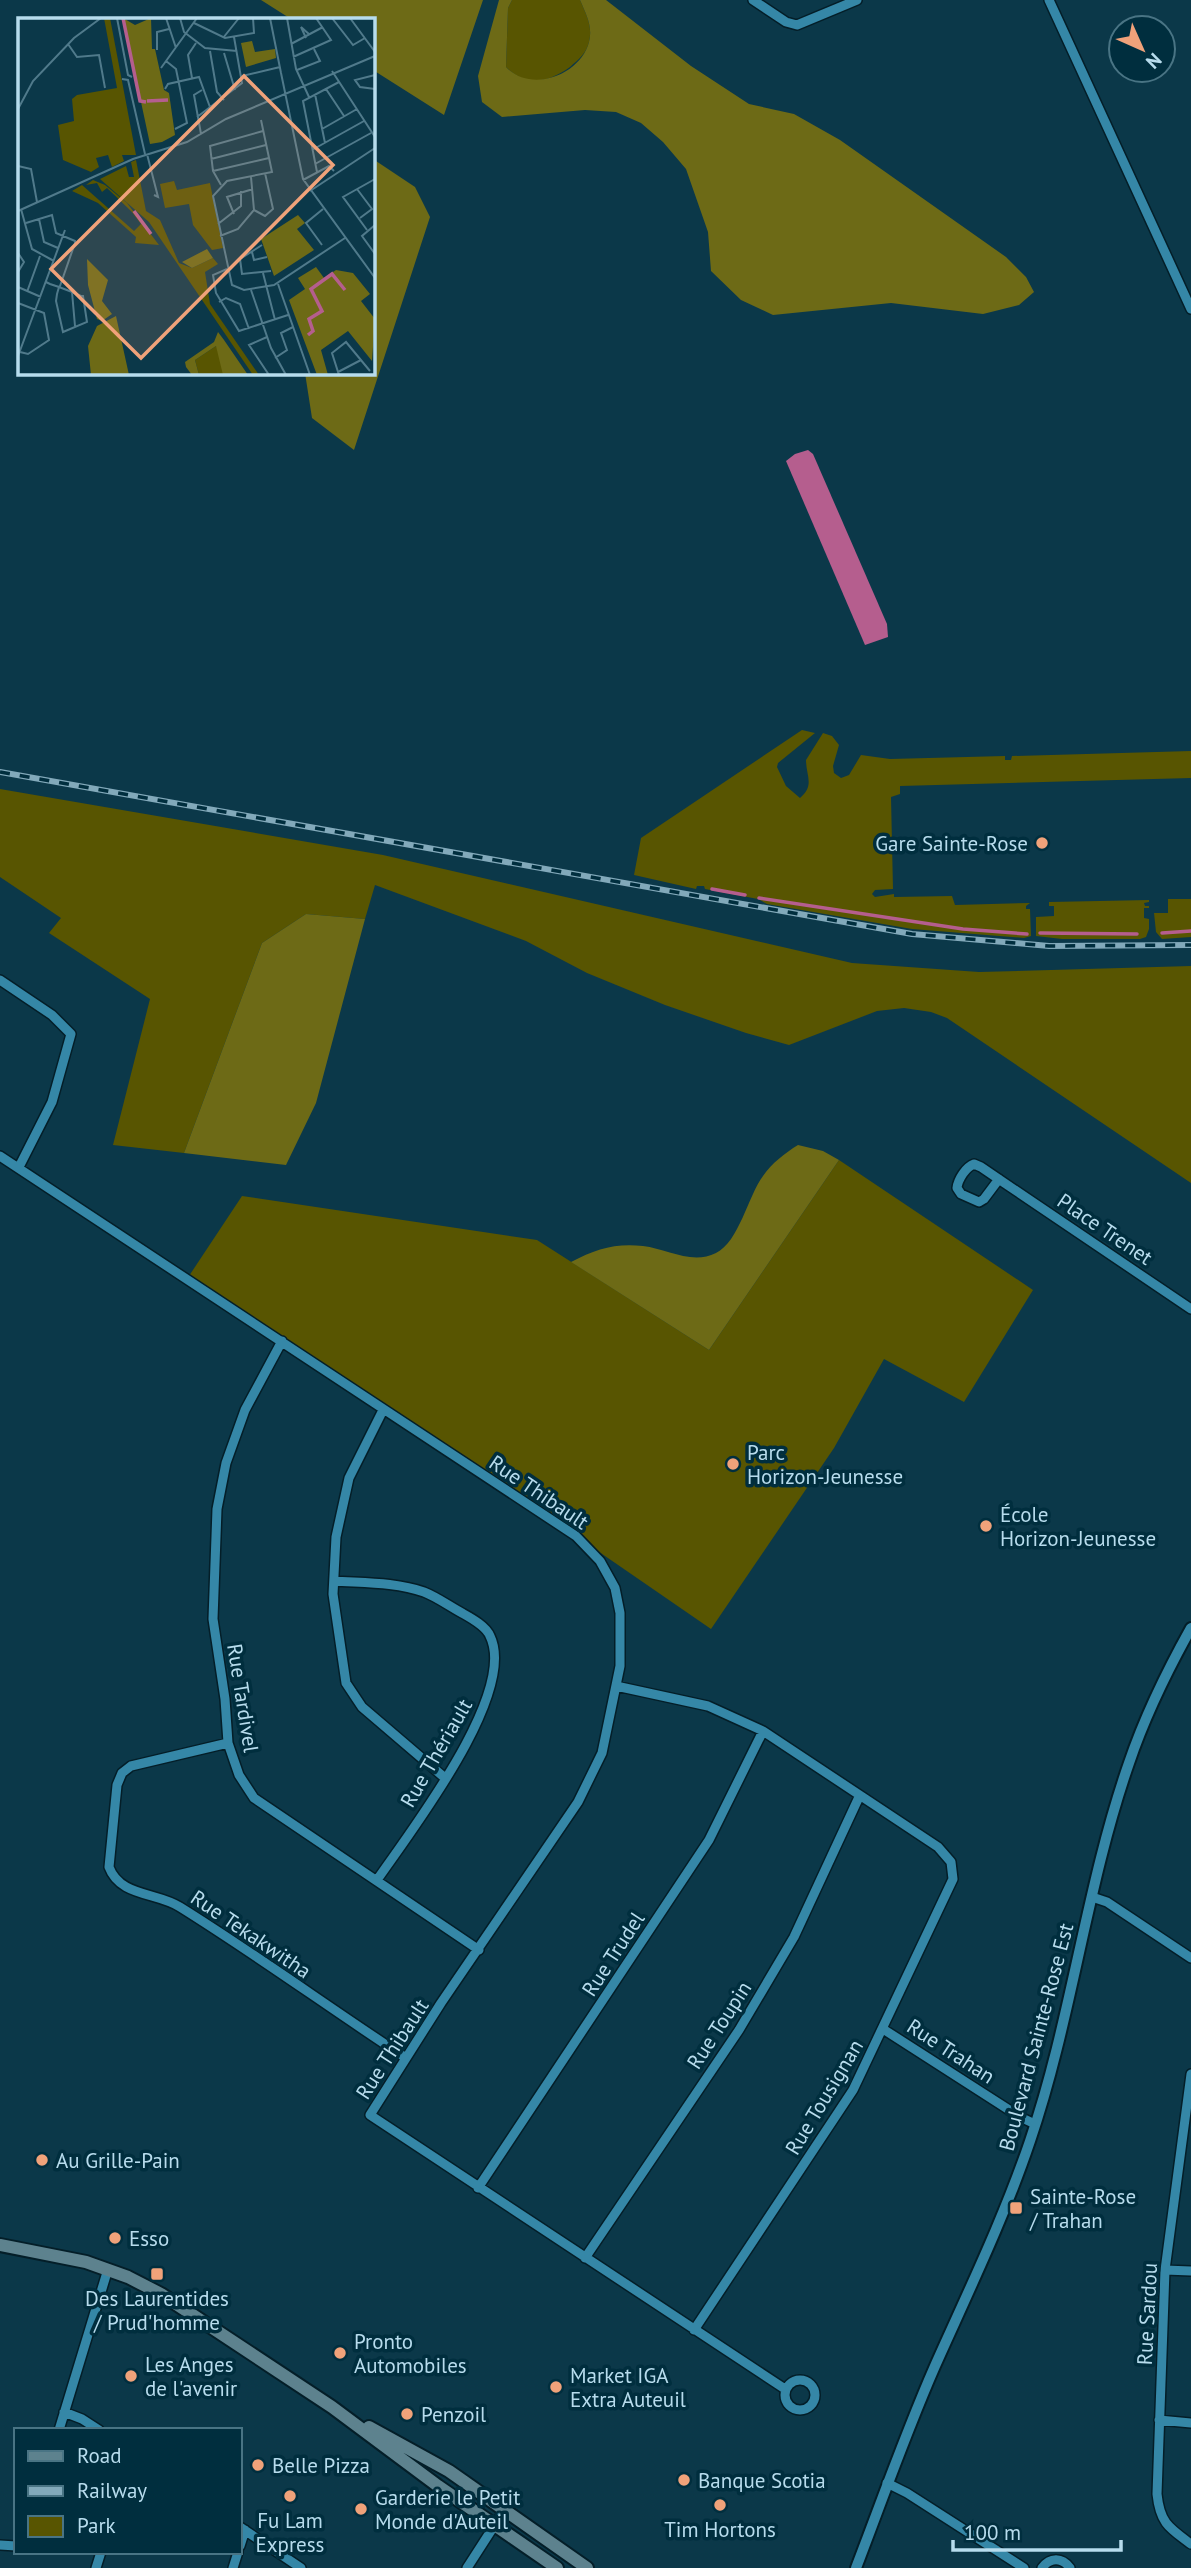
<svg xmlns="http://www.w3.org/2000/svg" width="1191" height="2568" viewBox="0 0 1191 2568" font-family="'PT Sans',sans-serif">
	<style>
		.green { fill: #585501 }
		.forest { fill: #6d6a16 }
		.water { fill: #b55e8e }
		.lines { fill: none; stroke-linecap: round; stroke-linejoin: round }
		.stream { stroke: #b55e8e; stroke-width: 3.5 }
		.minor-casing { stroke: #041e28; stroke-width: 12 }
		.tertiary-casing { stroke: #041e28; stroke-width: 14 }
		.secondary-casing { stroke: #041e28; stroke-width: 16 }
		.minor { stroke: #3587a7; stroke-width: 9 }
		.tertiary { stroke: #3587a7; stroke-width: 10 }
		.secondary { stroke: #5d828e; stroke-width: 12 }
		.rail-casing { stroke: #82a9ba; stroke-width: 6 }
		.rail { stroke: #002e3e; stroke-width: 3.5; stroke-dasharray: 10; stroke-linecap: butt }
		.poi-dot { fill: #f0a27a; stroke: #002e3e; stroke-width: 2.5 }
		.labels { text-anchor: middle; dominant-baseline: central; stroke-width: 7; stroke-linejoin: round; paint-order: stroke }
		.poi-label { font-size: 21px; fill: #b7dced; stroke: #002e3e; text-anchor: start }
		.street-label { font-size: 21px; fill: #b7dced; stroke: #002e3e }
		.inset-river { fill: none; stroke: #b55e8e; stroke-width: 3.5 }
		.inset-road { fill: none; stroke: #507a8b; stroke-width: 2 }
		.view { fill: #f0a27a; fill-opacity: 0.15; stroke: #f0a27a; stroke-width: 3.5 }
		.inset-edge { fill: none; stroke: #b7dced; stroke-width: 3.5 }
	</style>
	<rect width="100%" height="100%" fill="#0b3849"/>
	<path class="green" d="M512,0H580C586,14 593,26 589,42C586,54 579,59 570,67C549,82 527,88 506,67L508,8Z
		M802,730L815,733L778,763L777,767L786,786L800,798C815,785 806,776 806,760L823,733L832,736L839,745L833,766L834,773L841,778L849,775L861,755L890,759L1005,756V760H1011L1012,756L1191,751V778L900,786V794L891,797L893,889L875,890L872,894L875,897L894,894V897L952,896L955,905L1030,903L1026,906V909H1030L1031,936L1024,938L912,929L767,904L758,899L705,889L704,886H697L696,889L634,875L641,838Z
		M0,789L383,855L852,963L979,972L1191,966V1183L947,1018L931,1012L904,1008L877,1011L789,1045L746,1033L665,1005L587,973L526,941L375,885L365,919L306,914L262,943L184,1153L113,1145L150,999L49,933L61,918L0,877Z
		M1168,899H1191V937L1162,939L1156,932L1154,913H1168Z
		M1149,900V902L1144,903L1145,906H1149V908H1144V918L1149,919V929L1146,937L1140,939H1062L1036,936V917L1054,916V906H1049V902Z
		M839,1160L1033,1290L964,1402L884,1359L834,1448L711,1629L576,1536L187,1279L242,1196L537,1240L709,1350Z"/>
	<path class="forest" d="M261,0H483L444,115L373,70V19H291Z
		M499,0H512L508,8L506,67C532,94 581,74 589,42C593,26 586,14 580,0H606L691,66L749,104L794,114L840,140L1006,257L1026,277L1034,292L1019,305L983,314L891,303L773,315L741,300L711,271L708,232L686,169L663,142L641,123L616,112L585,110L502,117L482,102L478,76Z
		M373,159L415,187L430,217L354,450L312,418L305,373H373Z
		M306,914L365,919L316,1103L286,1165L184,1153L262,943Z
		M798,1145L823,1151L839,1160L709,1350L571,1262C596,1249 615,1243 643,1246C667,1249 692,1265 716,1253C739,1242 748,1196 763,1176C772,1163 785,1153 798,1145Z"/>
	<path class="water" d="M808,450L813,454L887,624L888,637L865,645L786,461L795,454Z"/>
	<g class="lines">
		<path class="stream" d="M712,889L745,895
			M759,898L963,929L1027,934
			M1040,933L1137,934
			M1162,933L1191,931"/>
		<defs>
			<path id="minor" d="M753,0L786,22L797,25L857,0
				M1049,0L1191,309
				M0,980L52,1015L71,1034L52,1102L19,1167
				M0,1156L576,1536L600,1561L615,1588L620,1613V1666L602,1753L578,1802L441,2003L370,2115L785,2389
				M999,1179L984,1199L979,1202L961,1194L957,1188C958,1179 966,1167 974,1164L981,1167L1003,1182L1191,1309
				M282,1341L245,1410L226,1463L217,1509L213,1619L225,1699L228,1743L239,1775L254,1798L479,1950
				M383,1410L349,1478L336,1537L333,1594L346,1683L362,1707L445,1778
				M334,1581C363,1583 396,1582 424,1592C437,1597 449,1606 462,1613C471,1618 486,1626 490,1636C518,1693 410,1832 377,1880
				M616,1686L708,1706L763,1731L938,1847L951,1862L953,1879L853,2090L694,2330
				M228,1743L131,1766L122,1773L117,1785L109,1867C120,1897 157,1892 180,1907C257,1955 331,2009 406,2058
				M1092,1897L1107,1902L1191,1958
				M883,2029L1020,2117L1035,2124
				M1191,2074L1165,2270L1157,2494C1160,2523 1169,2528 1191,2544
				M478,2188L709,1840L763,1731
				M585,2258L739,2030L794,1937L859,1797
				M1165,2270L1191,2271
				M785 2395a15 15 0 1 1 30 0a15 15 0 1 1-30 0Z
				M64,2412L82,2419L99,2430
				M1159,2420L1191,2423
				M59,2430L108,2269
				M887,2483L907,2493L1024,2568
				M240,2527L301,2568
				M0,2545L16,2546
				M240,2546L245,2530
				M96,2568L101,2552
				M233,2568L238,2552
				M467,2568L505,2509
				M1042,2568C1050,2557 1062,2557 1070,2568"/>
			<path id="tertiary" d="M856,2568C882,2500 906,2432 935,2366C968,2292 1004,2218 1030,2141C1072,2018 1086,1886 1129,1763C1145,1716 1167,1671 1191,1628"/>
			<path id="secondary" d="M0,2245L86,2262L128,2277L161,2294L332,2407L438,2486L557,2568
				M369,2427L449,2471L587,2568"/>
		</defs>
		<use href="#minor" class="minor-casing"/>
		<use href="#tertiary" class="tertiary-casing"/>
		<use href="#secondary" class="secondary-casing"/>
		<use href="#minor" class="minor"/>
		<use href="#tertiary" class="tertiary"/>
		<use href="#secondary" class="secondary"/>
		<defs>
			<path id="rail" d="M0,772L912,934L1049,946L1191,945"/>
		</defs>
		<use href="#rail" class="rail-casing"/>
		<use href="#rail" class="rail"/>
	</g>
	<g class="poi-dot">
		<circle cx="1042" cy="843" r="7"/>
		<circle cx="733" cy="1464" r="7"/>
		<circle cx="986" cy="1526" r="7"/>
		<circle cx="42" cy="2160" r="7"/>
		<rect x="1009" y="2201" width="14" height="14" rx="3.5"/>
		<circle cx="115" cy="2238" r="7"/>
		<rect x="150" y="2267" width="14" height="14" rx="3.5"/>
		<circle cx="340" cy="2353" r="7"/>
		<circle cx="131" cy="2376" r="7"/>
		<circle cx="556" cy="2387" r="7"/>
		<circle cx="407" cy="2414" r="7"/>
		<circle cx="258" cy="2465" r="7"/>
		<circle cx="684" cy="2480" r="7"/>
		<circle cx="290" cy="2496" r="7"/>
		<circle cx="720" cy="2505" r="7"/>
		<circle cx="361" cy="2509" r="7"/>
	</g>
	<g class="labels">
		<g class="poi-label">
			<text x="1028" y="843" text-anchor="end">Gare Sainte-Rose</text>
			<text x="747" y="1452">Parc<tspan x="747" dy="24">Horizon-Jeunesse</tspan></text>
			<text x="1000" y="1514">École<tspan x="1000" dy="24">Horizon-Jeunesse</tspan></text>
			<text x="56" y="2160">Au Grille-Pain</text>
			<text x="1030" y="2196">Sainte-Rose<tspan x="1030" dy="24">/ Trahan</tspan></text>
			<text x="129" y="2238">Esso</text>
			<text x="157" y="2298" text-anchor="middle">Des Laurentides<tspan x="157" dy="24">/ Prud'homme</tspan></text>
			<text x="354" y="2341">Pronto<tspan x="354" dy="24">Automobiles</tspan></text>
			<text x="145" y="2364">Les Anges<tspan x="145" dy="24">de l'avenir</tspan></text>
			<text x="570" y="2375">Market IGA<tspan x="570" dy="24">Extra Auteuil</tspan></text>
			<text x="421" y="2414">Penzoil</text>
			<text x="272" y="2465">Belle Pizza</text>
			<text x="698" y="2480">Banque Scotia</text>
			<text x="375" y="2497">Garderie le Petit<tspan x="375" dy="24">Monde d'Auteil</tspan></text>
			<text x="290" y="2520" text-anchor="middle">Fu Lam<tspan x="290" dy="24">Express</tspan></text>
			<text x="720" y="2529" text-anchor="middle">Tim Hortons</text>
		</g>
		<g class="street-label">
			<text transform="translate(1105 1229) rotate(34)">Place Trenet</text>
			<text transform="translate(539 1492) rotate(34)">Rue Thibault</text>
			<text transform="translate(243 1698) rotate(81)">Rue Tardivel</text>
			<text transform="translate(436 1753) rotate(-60)">Rue Thériault</text>
			<text transform="translate(251 1934) rotate(34)">Rue Tekakwitha</text>
			<text transform="translate(613 1954) rotate(-57)">Rue Trudel</text>
			<text transform="translate(719 2025) rotate(-57)">Rue Toupin</text>
			<text transform="translate(1036 2037) rotate(-75)">Boulevard Sainte-Rose Est</text>
			<text transform="translate(392 2049) rotate(-57)">Rue Thibault</text>
			<text transform="translate(951 2051) rotate(33)">Rue Trahan</text>
			<text transform="translate(824 2097) rotate(-59)">Rue Tousignan</text>
			<text transform="translate(1147 2314) rotate(-87)">Rue Sardou</text>
		</g>
	</g>
	<g transform="translate(18 18)">
		<rect width="357" height="357" fill="#0b3849"/>
		<path d="M86,0H92L118,137H104L106,143L94,149L90,137L78,140L81,149L73,154L45,142L40,107L56,103L54,81L59,77L99,70ZM118,142L128,193L142,202L161,245L174,250L195,240L200,246L187,254L192,286L241,357H235L131,204L82,161L108,148L111,159H116L113,144ZM75,162L87,167L109,185L141,227L117,225L118,219L80,185L54,173L64,167L116,213L123,206L114,194L89,170L84,174L79,165L68,167ZM156,163L159,172L192,165L205,230L194,232L175,207L171,186L147,190L142,166ZM198,328L230,357H181L177,342Z" fill="#585501"/>
		<path d="M105,0L117,7L133,0L134,31H137L146,72L151,75L157,117L144,124L132,126ZM234,23L237,34L257,31L258,40L228,49L223,25ZM280,197L287,205L279,211L296,232L256,258L243,221ZM189,231L195,240L174,250L164,244ZM69,241L90,262L84,283L94,296L84,303L79,301L70,267ZM298,249L306,260L318,252L335,255L352,276L343,283L357,301L354,343L330,313L303,332L310,357H299L271,282L287,271L280,260ZM98,298L111,357H73L70,328L79,308ZM200,314L206,322L230,357H205L198,328L177,342L181,357H174L168,349L167,344L196,324Z" fill="#6d6a16"/>
		<path class="inset-river" d="M105,0L122,83L128,84M129,83L150,82M116,193L133,216M290,317L295,313L291,301L304,293L293,271L314,256L327,272"/>
		<path class="inset-road" d="M99,0L110,57L114,59M148,0L158,30M162,0L166,14L187,30L219,33M252,0L263,55M269,0L278,51L291,79M314,0L335,27L347,20M332,0L357,34M176,5L207,20L236,15L235,0M205,20L221,0M288,20L283,9L292,17M50,26L59,39L81,37L87,70M273,26L305,9M139,32V14L151,11M192,33L199,74L206,82M206,35L217,72M275,39L313,22L298,0M148,43L158,51L169,105L157,111M143,50L179,0M279,52L302,43L296,31M314,53L357,119M263,55L285,161L357,260M357,57L337,62L342,69L357,71M224,58L262,49M174,60L170,37L178,25M104,61L110,62L127,136M147,71L150,66L181,59L193,92M308,71L326,98M297,76L307,125M0,91L15,63L56,20L83,0M179,99L224,65L216,19M243,102L254,154L209,163L195,178L214,267L226,272L256,267L327,220M304,111L339,91M183,116L176,77L184,72M294,132L346,103M129,136L140,179L136,177M193,141L248,127M297,146L353,115M0,148L13,151L19,184M195,153L251,140M299,154L285,83L321,64M285,162L311,148L316,153M203,167L195,153L192,128L245,113M339,171L354,191L342,200M292,173L357,130M3,191L14,231L36,243M236,192L247,198L255,191L247,155M0,193L115,141L169,124L208,101L357,38M216,196L209,179L235,171M21,201L26,224L40,230M8,205L34,197L38,215L57,223V225L42,268L41,269L39,276L38,283L45,314L69,304L65,278H63L54,274L41,269L32,266L28,264M200,206L223,188V173M357,207L344,218L357,236M349,212L325,179L357,161M202,218L220,211L236,192L233,159M244,227L222,241L224,256L253,253M304,227L288,205L305,191M234,234L236,242L249,239M0,235L6,244L0,254M209,251L195,257L198,275L221,313L270,297M245,255L257,302M260,266L292,357M0,269L23,279M233,272L253,330L268,357M9,274L22,238M54,274L57,308M201,284L208,280L222,286L231,311M0,285L26,295L31,322L10,336L2,334M249,319L231,327L251,357M0,338L47,212M257,340L269,332L263,315L275,309M320,354L343,342M321,357L314,335L328,324L352,353"/>
		<path class="view" d="M226,58L315,147L123,340L33,251Z"/>
		<rect width="357" height="357" class="inset-edge"/>
	</g>
	<rect x="14" y="2428" width="228" height="126" fill="#002e3e" stroke="#497484" stroke-width="2"/>
	<rect x="28" y="2451" width="35" height="10" fill="#5d828e" stroke="#497484" stroke-width="2"/>
	<text x="77" y="2463" font-size="21" fill="#b7dced">Road</text>
	<rect x="28" y="2486" width="35" height="10" fill="#82a9ba" stroke="#497484" stroke-width="2"/>
	<text x="77" y="2498" font-size="21" fill="#b7dced">Railway</text>
	<rect x="28" y="2516" width="35" height="21" fill="#585501" stroke="#497484" stroke-width="2"/>
	<text x="77" y="2533" font-size="21" fill="#b7dced">Park</text>
	<g transform="translate(1142 49) rotate(135)"><circle r="33" fill="#002e3e" stroke="#497484" stroke-width="2"/>
	<path d="M0-5L12 26L0 18L-12 26Z" fill="#f0a27a"/>
	<text y="-10" font-size="19" font-weight="bold" text-anchor="middle" fill="#b7dced">N</text>
	</g>
	<path d="M953 2540v10h168v-10" fill="none" stroke="#b7dced" stroke-width="3.5"/>
	<text x="964" y="2540" font-size="21" fill="#b7dced" stroke="#002e3e" stroke-width="5" paint-order="stroke">100 m</text>
</svg>
